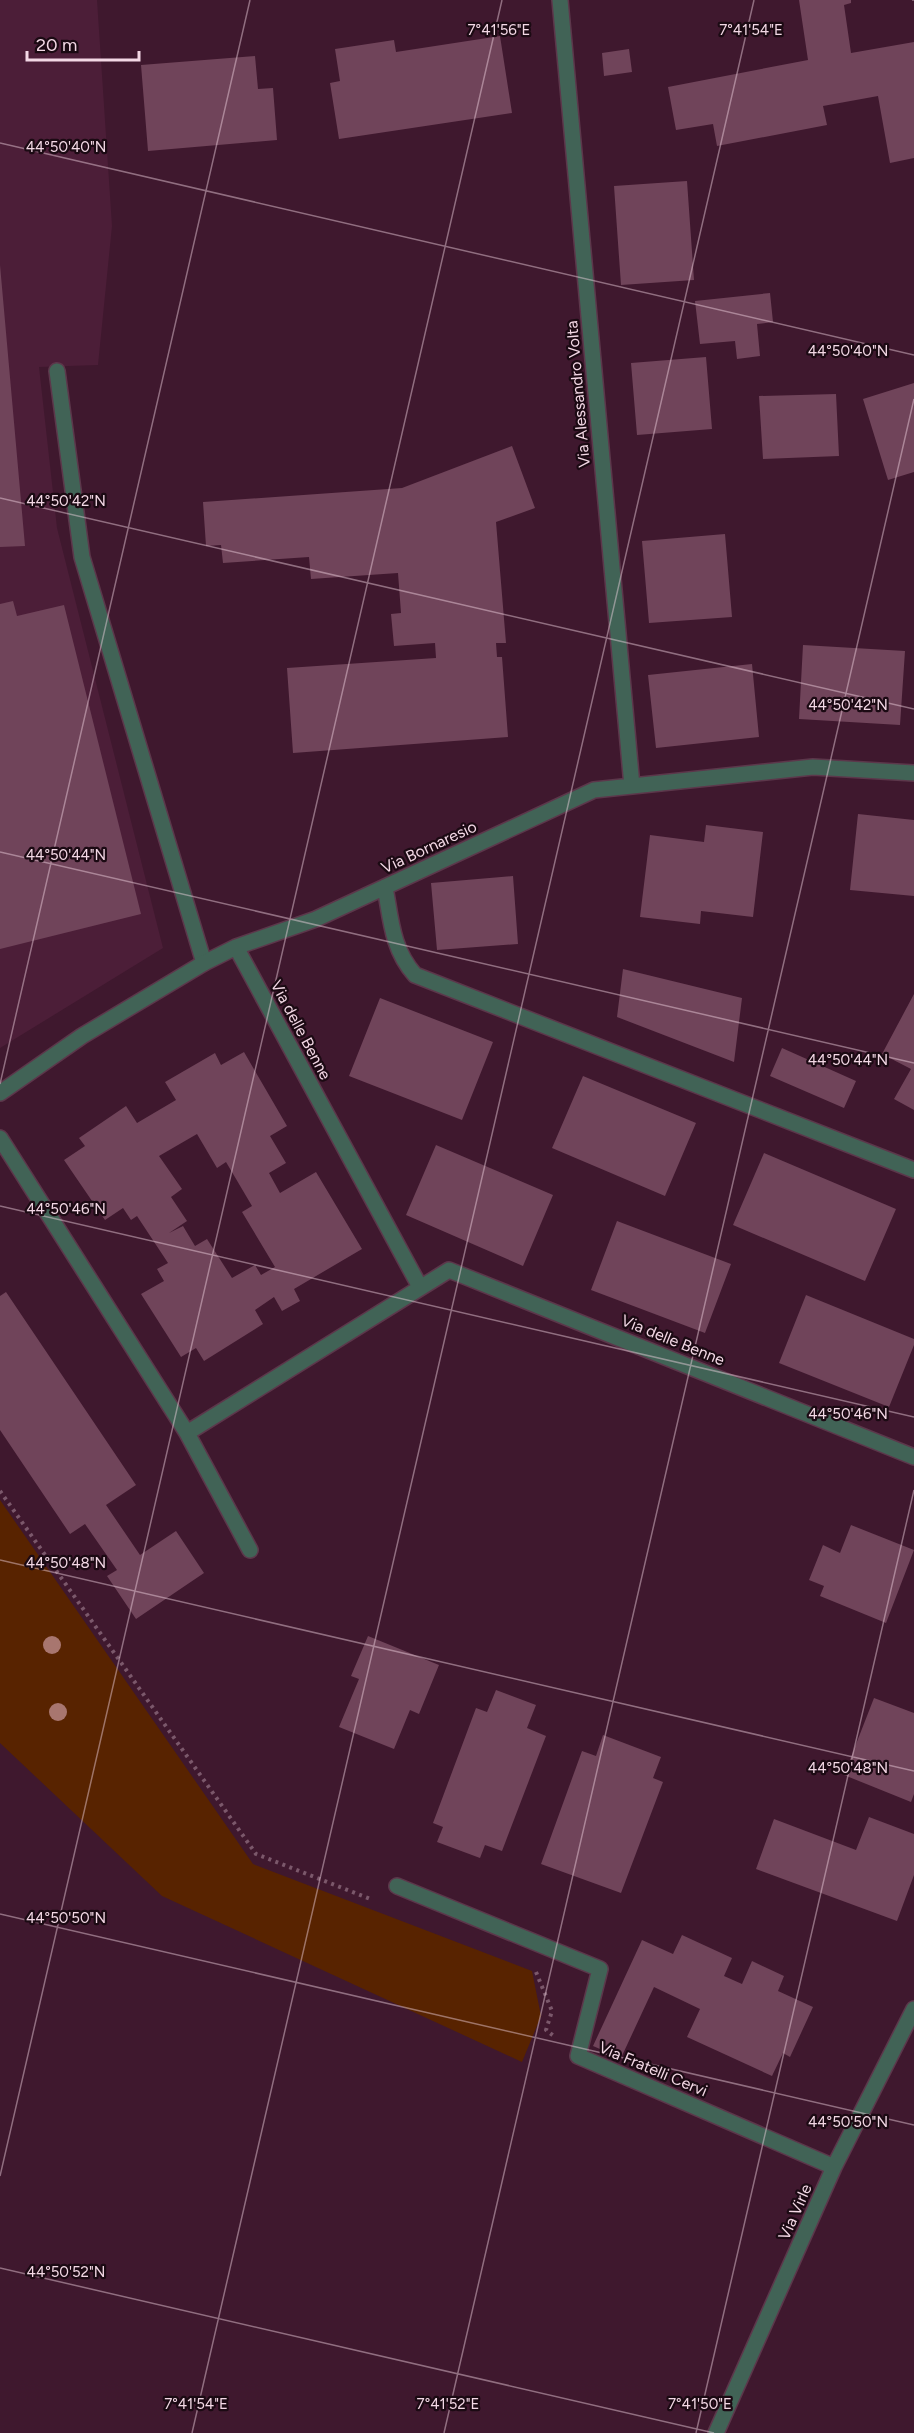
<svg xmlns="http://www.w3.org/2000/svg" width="914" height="2433" viewBox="0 0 914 2433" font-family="Figtree,sans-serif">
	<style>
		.built { fill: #4c1e38 }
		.green { fill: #582300 }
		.building { fill: #70445a; fill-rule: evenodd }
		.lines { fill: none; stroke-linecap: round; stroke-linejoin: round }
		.service-casing { stroke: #5c374b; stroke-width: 18 }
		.minor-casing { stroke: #5c374b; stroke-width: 18 }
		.path { stroke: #7b586b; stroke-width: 4; stroke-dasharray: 3 4.5; stroke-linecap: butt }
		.service { stroke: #416356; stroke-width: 15 }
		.minor { stroke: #416356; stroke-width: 15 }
		.tree { fill: #a8766f }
		.ticks { fill: none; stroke: #f3d8e5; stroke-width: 1.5; stroke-opacity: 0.45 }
		.labels { text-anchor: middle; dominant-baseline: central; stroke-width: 4.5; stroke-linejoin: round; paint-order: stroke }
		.street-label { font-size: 16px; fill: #f3d8e5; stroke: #1b0a13 }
		.ticks-label { font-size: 15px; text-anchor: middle; fill: #f3d8e5; stroke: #1b0a13; stroke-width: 4.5; stroke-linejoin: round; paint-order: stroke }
	</style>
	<rect width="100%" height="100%" fill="#3f182e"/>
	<path class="built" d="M0,0H97L112,226L98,365L39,367L57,528L163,948L0,1048Z"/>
	<path class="green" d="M0,1500L253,1864L532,1971L541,2016L522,2062L162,1896L0,1743Z"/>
	<path class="building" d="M799,0H851V3L844,5L851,53L914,42V158L890,163L878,96L823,106L827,125L717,146L713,124L676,130L668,87L808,60Z
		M500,36L512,113L339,139L330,83L340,81L335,49L394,40L396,52Z
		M629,49L632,72L604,76L602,53Z
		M255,56L258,89L273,88L277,140L148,151L141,65Z
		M687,181L694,280L621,285L614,186Z
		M0,265L25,546L0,547Z
		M770,293L773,322L757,324L760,356L737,359L735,341L700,344L695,301Z
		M706,357L712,429L637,435L631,363Z
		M914,383V472L888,480L863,399Z
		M836,394L839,456L763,459L759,396Z
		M512,446L535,508L496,522L506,643H496L497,657H502L508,737L293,753L287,668L436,658L435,643L394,646L391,614L401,613L398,573L311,579L309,557L223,563L221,545L206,546L203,502L402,488Z
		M725,534L732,617L649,623L642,541Z
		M13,601L17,616L64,605L141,914L0,949V604Z
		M803,645L905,651L900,725L799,719Z
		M752,664L759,737L656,748L648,675Z
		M858,814L914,820V896L850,890Z
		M706,825L763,832L753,917L701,911L700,924L640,917L650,835L704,842Z
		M513,876L518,944L437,950L431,883Z
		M623,969L742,998L734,1062L617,1017Z
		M914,994V1110L894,1099L911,1069L882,1054Z
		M380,998L493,1042L462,1120L349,1076Z
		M782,1048L856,1081L844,1108L770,1076Z
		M244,1052L287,1126L270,1136L286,1163L269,1173L280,1193L316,1172L362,1249L294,1289L300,1301L282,1311L274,1297L255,1310L263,1324L204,1361L196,1348L181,1357L141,1294L164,1281L157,1269L168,1263L137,1216L131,1220L123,1208L105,1220L64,1160L85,1146L79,1138L126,1106L137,1123L176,1100L165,1082L215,1053L221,1065ZM197,1134L217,1168L226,1162L252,1206L242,1212L275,1267L261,1275L255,1265L232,1278L207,1239L195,1246L183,1226L169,1233L187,1221L171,1197L182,1189L159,1156Z
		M583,1076L696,1123L665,1196L552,1148Z
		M436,1145L553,1195L523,1266L406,1215Z
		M764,1153L896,1209L865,1281L733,1225Z
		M617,1221L731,1264L705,1333L591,1290Z
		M6,1292L136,1485L106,1505L140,1555L176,1531L204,1573L136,1619L107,1576L117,1570L85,1524L70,1534L0,1430V1296Z
		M806,1295L914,1339V1345L889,1407L779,1363Z
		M851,1525L914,1550L886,1623L820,1596L824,1586L809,1580L823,1545L840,1553Z
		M368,1636L439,1665L419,1714L410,1710L394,1749L339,1727L359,1679L351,1676Z
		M496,1690L536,1705L527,1728L546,1736L502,1851L485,1845L480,1858L437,1842L443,1827L433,1823L476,1708L487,1712Z
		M874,1698L914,1713V1794L911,1802L844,1775Z
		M603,1735L661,1757L653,1778L663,1782L621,1893L541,1864L582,1751L596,1756Z
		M869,1817L914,1834V1875L897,1921L756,1869L774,1819L856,1850Z
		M682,1935L732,1958L724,1976L742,1984L752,1961L784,1976L778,1991L813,2007L790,2057L783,2053L772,2076L687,2037L700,2009L654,1987L621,2058L593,2046L642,1940L673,1954Z"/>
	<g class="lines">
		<defs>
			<path id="service" d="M57,371L82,557L204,963"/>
			<path id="minor" d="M560,0L632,786
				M385,887C391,920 392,949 415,975L914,1170
				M236,947L420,1287
				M0,1093L82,1036L204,963L236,947L316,919L594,790L813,767L914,773
				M0,1138L187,1433L449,1270L914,1457
				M187,1433L250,1550
				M397,1886L600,1969L578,2056L834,2167
				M716,2433L834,2167L914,2009"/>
		</defs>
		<use href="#service" class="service-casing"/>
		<use href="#minor" class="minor-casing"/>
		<path class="path" d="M0,1491L256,1854L373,1900
			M536,1972L552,2011L546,2030L555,2037"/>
		<use href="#service" class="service"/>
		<use href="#minor" class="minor"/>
	</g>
	<g class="tree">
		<circle cx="52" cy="1645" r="9"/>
		<circle cx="58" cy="1712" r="9"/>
	</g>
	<path class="ticks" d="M912,0H914M0,143L914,355M0,498L914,709M0,852L914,1063M0,1084L250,0M0,1206L914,1417M0,1560L914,1771M0,1914L914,2125M0,2176L502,0M0,2268L714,2433M192,2433L754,0M444,2433L914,399M696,2433L914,1490"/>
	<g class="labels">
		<g class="street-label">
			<text transform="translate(578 394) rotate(-95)">Via Alessandro Volta</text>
			<text transform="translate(429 847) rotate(-25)">Via Bornaresio</text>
			<text transform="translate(301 1030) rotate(62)">Via delle Benne</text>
			<text transform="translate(673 1340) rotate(22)">Via delle Benne</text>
			<text transform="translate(653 2069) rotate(23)">Via Fratelli Cervi</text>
			<text transform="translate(795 2212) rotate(-66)">Via Virle</text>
		</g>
	</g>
	<g class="ticks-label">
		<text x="499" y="35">7°41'56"E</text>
		<text x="751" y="35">7°41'54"E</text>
		<text x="66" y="152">44°50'40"N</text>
		<text x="848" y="356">44°50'40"N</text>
		<text x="66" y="506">44°50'42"N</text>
		<text x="848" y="710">44°50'42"N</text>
		<text x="66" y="860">44°50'44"N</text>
		<text x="848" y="1065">44°50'44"N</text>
		<text x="66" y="1214">44°50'46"N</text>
		<text x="848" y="1419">44°50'46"N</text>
		<text x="66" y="1568">44°50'48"N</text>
		<text x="848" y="1773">44°50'48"N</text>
		<text x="66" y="1923">44°50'50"N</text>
		<text x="848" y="2127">44°50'50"N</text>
		<text x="66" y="2277">44°50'52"N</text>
		<text x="196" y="2409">7°41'54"E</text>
		<text x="448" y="2409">7°41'52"E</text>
		<text x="700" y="2409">7°41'50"E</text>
	</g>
	<path d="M27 51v9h112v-9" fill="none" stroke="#f3d8e5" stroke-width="3"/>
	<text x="36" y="51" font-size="18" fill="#f3d8e5" stroke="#1b0a13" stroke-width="4.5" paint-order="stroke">20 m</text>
</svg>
